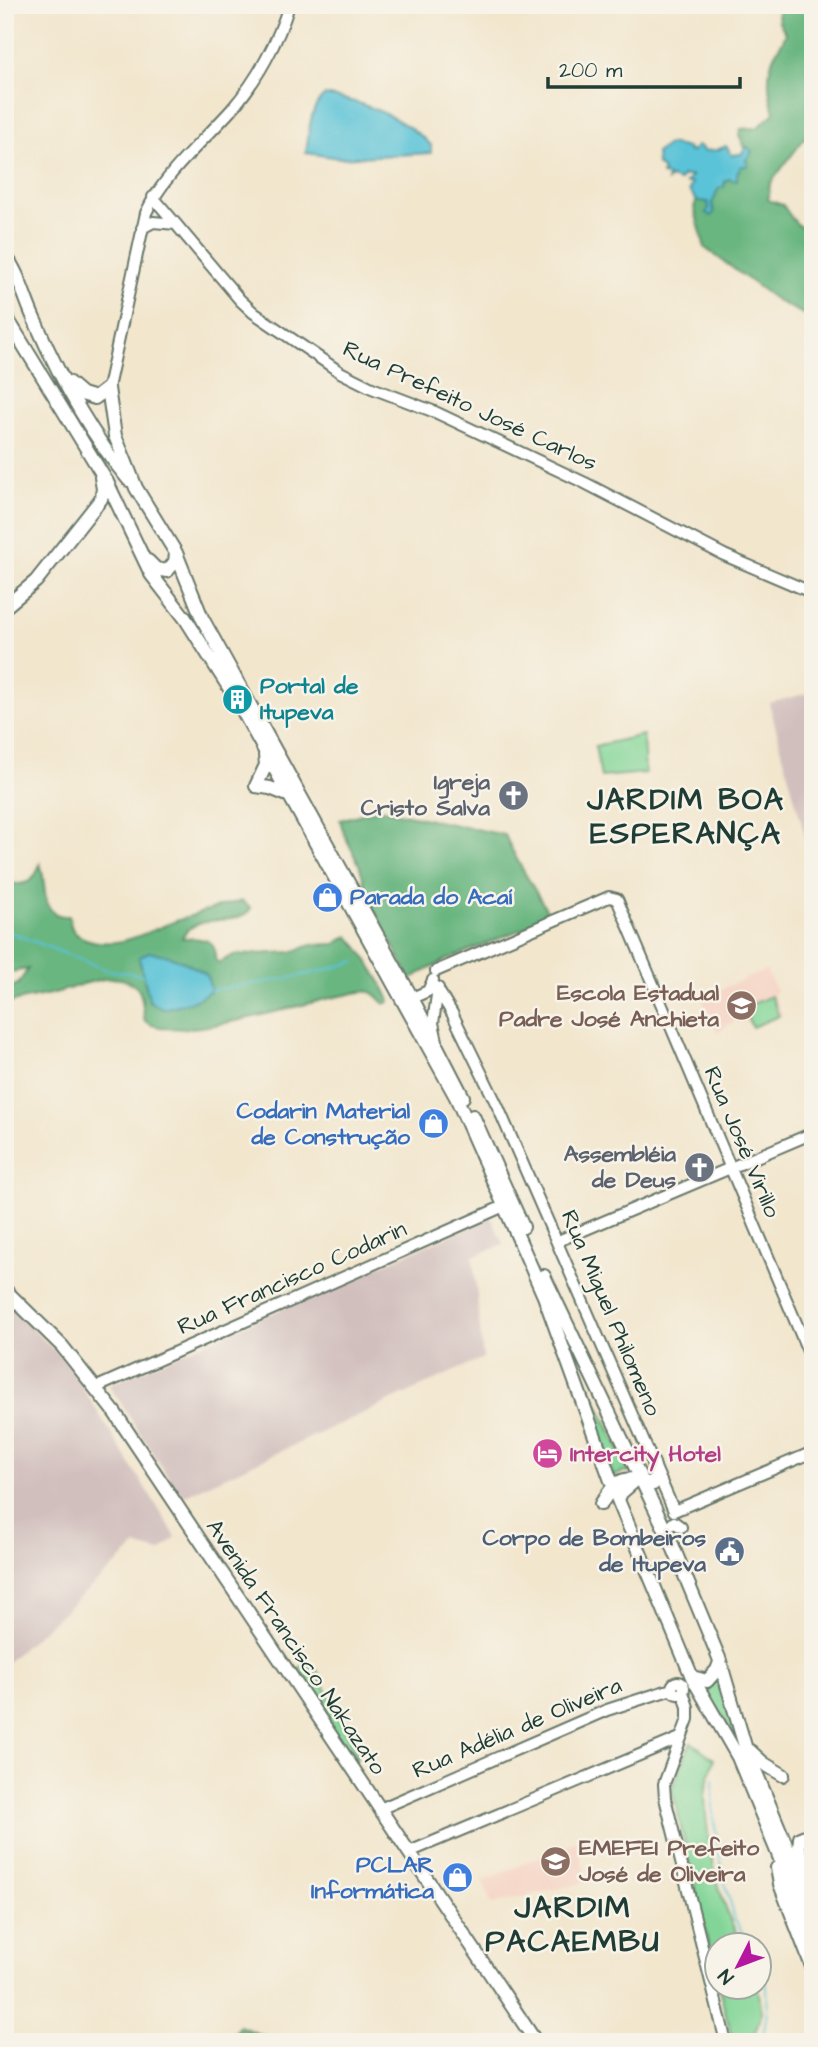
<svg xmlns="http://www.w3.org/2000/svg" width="818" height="2047" viewBox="0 0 818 2047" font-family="'Architects Daughter',sans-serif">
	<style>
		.built { fill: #f5d2c2 }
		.industrial { fill: #d1bfbd }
		.green { fill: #82d597; stroke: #508966; stroke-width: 2 }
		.forest { fill: #69b680; stroke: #447a5a; stroke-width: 2; fill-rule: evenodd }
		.water { fill: #5ac3d7; stroke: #3c8086; stroke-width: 2 }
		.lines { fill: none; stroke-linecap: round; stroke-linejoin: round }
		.stream { stroke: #5ac3d7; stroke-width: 2 }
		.secondary-casing { stroke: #69786a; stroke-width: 14 }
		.primary-casing { stroke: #69786a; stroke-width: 16 }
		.secondary { stroke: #fff; stroke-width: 10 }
		.primary { stroke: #fff; stroke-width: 12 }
		.labels { text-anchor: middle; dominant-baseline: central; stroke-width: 5; stroke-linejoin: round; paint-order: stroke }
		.street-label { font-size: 23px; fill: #1f3d34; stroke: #f7f3e8 }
		.culture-label { font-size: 23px; font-weight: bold; fill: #0d838f; stroke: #f7f3e8; text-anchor: start }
		.worship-label { font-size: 23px; font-weight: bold; fill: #5b616d; stroke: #f7f3e8; text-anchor: end }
		.shop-label { font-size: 23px; font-weight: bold; fill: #366cbe; stroke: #f7f3e8; text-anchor: end }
		.education-label { font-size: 23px; font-weight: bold; fill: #785e54; stroke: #f7f3e8; text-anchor: end }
		.hotel-label { font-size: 23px; font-weight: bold; fill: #b23c85; stroke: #f7f3e8; text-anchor: start }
		.service-label { font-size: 23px; font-weight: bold; fill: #4e5e75; stroke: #f7f3e8; text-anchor: end }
		.district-label { font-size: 30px; font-weight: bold; letter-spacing: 2px; fill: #1f3d34; stroke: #f7f3e8 }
	</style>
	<rect width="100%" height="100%" fill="#f7f3e8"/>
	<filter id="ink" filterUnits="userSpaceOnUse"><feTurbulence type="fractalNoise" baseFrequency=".0143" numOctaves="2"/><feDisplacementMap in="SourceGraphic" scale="14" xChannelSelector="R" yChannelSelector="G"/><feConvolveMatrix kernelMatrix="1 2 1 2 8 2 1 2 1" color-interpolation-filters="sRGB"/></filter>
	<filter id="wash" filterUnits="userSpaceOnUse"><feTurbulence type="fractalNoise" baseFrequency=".00686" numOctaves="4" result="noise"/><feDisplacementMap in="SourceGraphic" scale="28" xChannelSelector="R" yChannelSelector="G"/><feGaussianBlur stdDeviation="1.57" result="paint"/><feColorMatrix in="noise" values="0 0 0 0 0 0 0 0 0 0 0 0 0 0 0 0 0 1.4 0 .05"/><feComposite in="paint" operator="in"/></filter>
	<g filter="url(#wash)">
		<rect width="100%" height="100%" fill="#f2e6cd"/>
		<path class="built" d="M766,970L777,992L773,994L783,1015L754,1028L746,1022L736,1021L727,1025L718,1034L701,997Z
			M577,1841L587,1882L491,1904L483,1881Z"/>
		<path class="industrial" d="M813,692V866L769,703Z
			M491,1217L504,1245L473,1256L483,1358L181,1497L109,1385Z
			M5,1301L67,1363L176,1537L160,1552L137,1546L5,1664Z"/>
		<path class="green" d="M643,735L645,773L601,777L595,746Z
			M771,996L779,1016L752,1027L743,1008Z
			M578,1364L631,1473L625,1472L613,1476Z
			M310,1663L318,1672L358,1756L349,1761L294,1671Z
			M720,1677L740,1748L723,1718L702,1688L710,1686Z
			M691,1742L714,1759C711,1771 705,1785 705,1797C706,1842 720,1908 743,1945L716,1946V1977L672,1789Z
			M719,1988H758L762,2012L753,2038L754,2042H733Z"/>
		<path class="forest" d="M777,5H813V127L770,184L768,200L783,205C791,218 798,228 813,234V319L779,302L705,248L694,207L698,197L745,155L743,143L739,135L741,129L757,128L774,113C769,94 766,77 773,58C777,49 783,43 786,33L779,22Z
			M379,809L505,835C517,864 535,889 551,917L444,961L410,979L370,901L359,864L344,834L340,820Z
			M40,864C48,883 38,919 69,916C71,930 73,934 86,939C120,951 149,930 179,920C200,913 220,905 242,901L251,908C242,928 195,910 182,938C201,939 217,936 215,959L218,963L234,955L292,952L311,945L335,944L348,936C360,947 384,985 390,1001L385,1004C382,1001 377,995 373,993C366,989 354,993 346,995C305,1001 177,1046 145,1021C142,1011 144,997 138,989C119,965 77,988 54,993C38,997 22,999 5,1004V990L18,984L28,969L11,972L5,968V882C25,887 34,883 40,864ZM139,958L174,1006L164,1009L150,1002Z
			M239,2026L264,2036L261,2042H227Z"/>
		<path class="water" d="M325,95C364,102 403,118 431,145V153L339,158L306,153C309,134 309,107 325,95Z
			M669,144L688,148V151L691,152L697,146L701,147L703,151L717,150L726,146L732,155L741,154L747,146L752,152L746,160L748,166H742L737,173V181L729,179L725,181L724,187L719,188C715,193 716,198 712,203L714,213L711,216L706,213L709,209L708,202L697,201L689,190L692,183H686L691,176H682L680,181L670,178L667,181V176L662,175L663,170L657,165L656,153Z
			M148,952C171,954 188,963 207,975L211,990L196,1000L164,1009L150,1002L139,958Z"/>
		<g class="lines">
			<path class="stream" d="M5,930L107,970L143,975
				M211,990C261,983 308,977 356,961
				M713,1779V1815L724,1879L735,1920L750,1946
				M758,1960C773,1984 767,2016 762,2042"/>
		</g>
	</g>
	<g filter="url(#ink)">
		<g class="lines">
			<defs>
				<path id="secondary" d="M153,197L240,300L254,313L340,372L372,388L435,412L585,483L724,555L813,593
					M142,228L153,222L176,224
					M108,388L146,213C165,172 202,143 232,109C257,80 278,42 289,5
					M436,971L609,897L617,899L813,1363
					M432,984L438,990L452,1013L498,1107L674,1511
					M412,998L428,991L433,980
					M437,1041L433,1023L438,988
					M558,1241L813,1133
					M97,1387L504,1206
					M674,1511L813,1452
					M671,1525L674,1522L681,1527
					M672 1688a6 6 0 1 1 12 0a6 6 0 1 1-12 0Z
					M683,1692L688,1707V1719L664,1784L665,1798L726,2042
					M380,1809L607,1710L672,1689
					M409,1852L680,1738"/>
				<path id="primary" d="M5,255C20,275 25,301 36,323C60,378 90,434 129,480
					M5,315L107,482L151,574L185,618L235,697L456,1097L544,1296L618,1500L692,1677L738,1757L813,1939
					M68,382L82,394L95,398L108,388
					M108,388L115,436L125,460L136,488L176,553L202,618L412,998L463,1097
					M148,561L156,569L167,571L175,562L176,553
					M5,607L36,581L101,499L103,489L101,477
					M265,755L266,765L256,786L270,788L290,796
					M473,1116L523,1227
					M544,1276L671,1542L719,1658L745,1746L813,1910
					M5,1290L62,1346L115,1413L536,2042
					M618,1500L621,1493L636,1480L653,1484L656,1476L653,1463
					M601,1504C610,1490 618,1476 636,1480
					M692,1677L707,1681L717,1670L720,1662
					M750,1751L763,1763L783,1775
					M810,1834L800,1838L799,1848L813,1887
					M777,1868L780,1884L813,1969"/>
			</defs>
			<use href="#secondary" class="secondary-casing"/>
			<use href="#primary" class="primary-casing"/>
			<use href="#secondary" class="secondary"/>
			<use href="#primary" class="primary"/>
		</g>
	</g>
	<defs>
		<symbol id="building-disc" viewBox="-11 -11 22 22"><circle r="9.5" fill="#0f9aa8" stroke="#f7f3e8"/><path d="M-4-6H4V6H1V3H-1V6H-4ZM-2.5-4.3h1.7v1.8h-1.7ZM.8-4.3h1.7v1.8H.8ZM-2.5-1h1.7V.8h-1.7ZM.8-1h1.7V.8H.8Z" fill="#fff"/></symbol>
		<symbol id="church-disc" viewBox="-11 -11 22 22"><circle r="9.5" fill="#6b7280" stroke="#f7f3e8"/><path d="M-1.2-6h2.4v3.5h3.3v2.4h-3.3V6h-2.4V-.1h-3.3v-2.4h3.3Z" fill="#fff"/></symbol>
		<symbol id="shop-disc" viewBox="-11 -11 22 22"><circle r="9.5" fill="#3f7fe0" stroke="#f7f3e8"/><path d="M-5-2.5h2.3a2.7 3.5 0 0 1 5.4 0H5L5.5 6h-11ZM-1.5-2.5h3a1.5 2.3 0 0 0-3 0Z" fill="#fff"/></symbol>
		<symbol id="school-disc" viewBox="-11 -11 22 22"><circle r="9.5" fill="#8d6e63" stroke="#f7f3e8"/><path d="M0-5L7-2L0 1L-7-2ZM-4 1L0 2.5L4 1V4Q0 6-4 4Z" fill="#fff"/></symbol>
		<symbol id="hotel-disc" viewBox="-11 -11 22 22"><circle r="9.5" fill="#d1479c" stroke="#f7f3e8"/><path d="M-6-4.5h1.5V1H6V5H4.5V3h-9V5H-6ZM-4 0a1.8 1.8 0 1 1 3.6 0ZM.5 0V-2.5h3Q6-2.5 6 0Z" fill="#fff"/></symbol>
		<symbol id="civic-disc" viewBox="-11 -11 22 22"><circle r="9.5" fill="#5c6f8a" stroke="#f7f3e8"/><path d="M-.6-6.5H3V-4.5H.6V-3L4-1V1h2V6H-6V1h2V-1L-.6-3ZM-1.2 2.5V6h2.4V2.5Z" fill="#fff"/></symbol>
	</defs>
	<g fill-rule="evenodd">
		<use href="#building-disc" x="220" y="682" width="35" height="35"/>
		<use href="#church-disc" x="496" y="778" width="35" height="35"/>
		<use href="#shop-disc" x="310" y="880" width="35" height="35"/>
		<use href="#school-disc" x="724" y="988" width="35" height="35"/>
		<use href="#shop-disc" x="416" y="1106" width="35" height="35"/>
		<use href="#church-disc" x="682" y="1150" width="35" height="35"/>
		<use href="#hotel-disc" x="530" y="1436" width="35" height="35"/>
		<use href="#civic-disc" x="712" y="1534" width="35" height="35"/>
		<use href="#school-disc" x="538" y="1844" width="35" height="35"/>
		<use href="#shop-disc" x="440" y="1860" width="35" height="35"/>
	</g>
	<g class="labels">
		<g class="street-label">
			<text transform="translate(470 406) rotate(25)">Rua Prefeito José Carlos</text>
			<text transform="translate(742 1142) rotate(67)">Rua José Virillo</text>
			<text transform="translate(292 1278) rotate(-24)">Rua Francisco Codarin</text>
			<text transform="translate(611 1313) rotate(67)">Rua Miguel Philomeno</text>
			<text transform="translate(296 1647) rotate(56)">Avenida Francisco Nakazato</text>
			<text transform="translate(517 1728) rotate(-23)">Rua Adélia de Oliveira</text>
		</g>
		<g class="culture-label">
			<text x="260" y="686">Portal de<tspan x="260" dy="26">Itupeva</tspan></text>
		</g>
		<g class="worship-label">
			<text x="490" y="782">Igreja<tspan x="490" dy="26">Cristo Salva</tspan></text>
			<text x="676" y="1154">Assembléia<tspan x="676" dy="26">de Deus</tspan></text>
		</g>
		<g class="shop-label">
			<text x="350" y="897" text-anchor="start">Parada do Acaí</text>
			<text x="410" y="1111">Codarin Material<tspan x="410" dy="26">de Construção</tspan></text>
			<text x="434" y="1865">PCLAR<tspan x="434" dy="26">Informática</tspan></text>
		</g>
		<g class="education-label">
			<text x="719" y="993">Escola Estadual<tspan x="719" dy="26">Padre José Anchieta</tspan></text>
			<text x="579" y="1848" text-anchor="start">EMEFEI Prefeito<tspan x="579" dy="26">José de Oliveira</tspan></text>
		</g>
		<g class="hotel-label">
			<text x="570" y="1454">Intercity Hotel</text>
		</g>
		<g class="service-label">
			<text x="706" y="1538">Corpo de Bombeiros<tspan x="706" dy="26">de Itupeva</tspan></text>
		</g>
		<g class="district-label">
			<text x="686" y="800">JARDIM BOA<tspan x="686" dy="34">ESPERANÇA</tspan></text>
			<text x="573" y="1908">JARDIM<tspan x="573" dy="34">PACAEMBU</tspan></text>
		</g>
	</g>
	<rect width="818" height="2047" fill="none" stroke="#f7f3e8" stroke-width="28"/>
	<g transform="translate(738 1966) rotate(228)"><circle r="33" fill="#f7f3e8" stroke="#a1aaa0" stroke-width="2"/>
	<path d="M0-5L12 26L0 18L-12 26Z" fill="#b5179e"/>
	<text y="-10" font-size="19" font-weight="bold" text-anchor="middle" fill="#1f3d34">N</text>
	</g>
	<path d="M548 77v10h192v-10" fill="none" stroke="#1f3d34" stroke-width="3.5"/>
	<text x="559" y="77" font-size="21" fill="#1f3d34" stroke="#f7f3e8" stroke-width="5" paint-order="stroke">200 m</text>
</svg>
